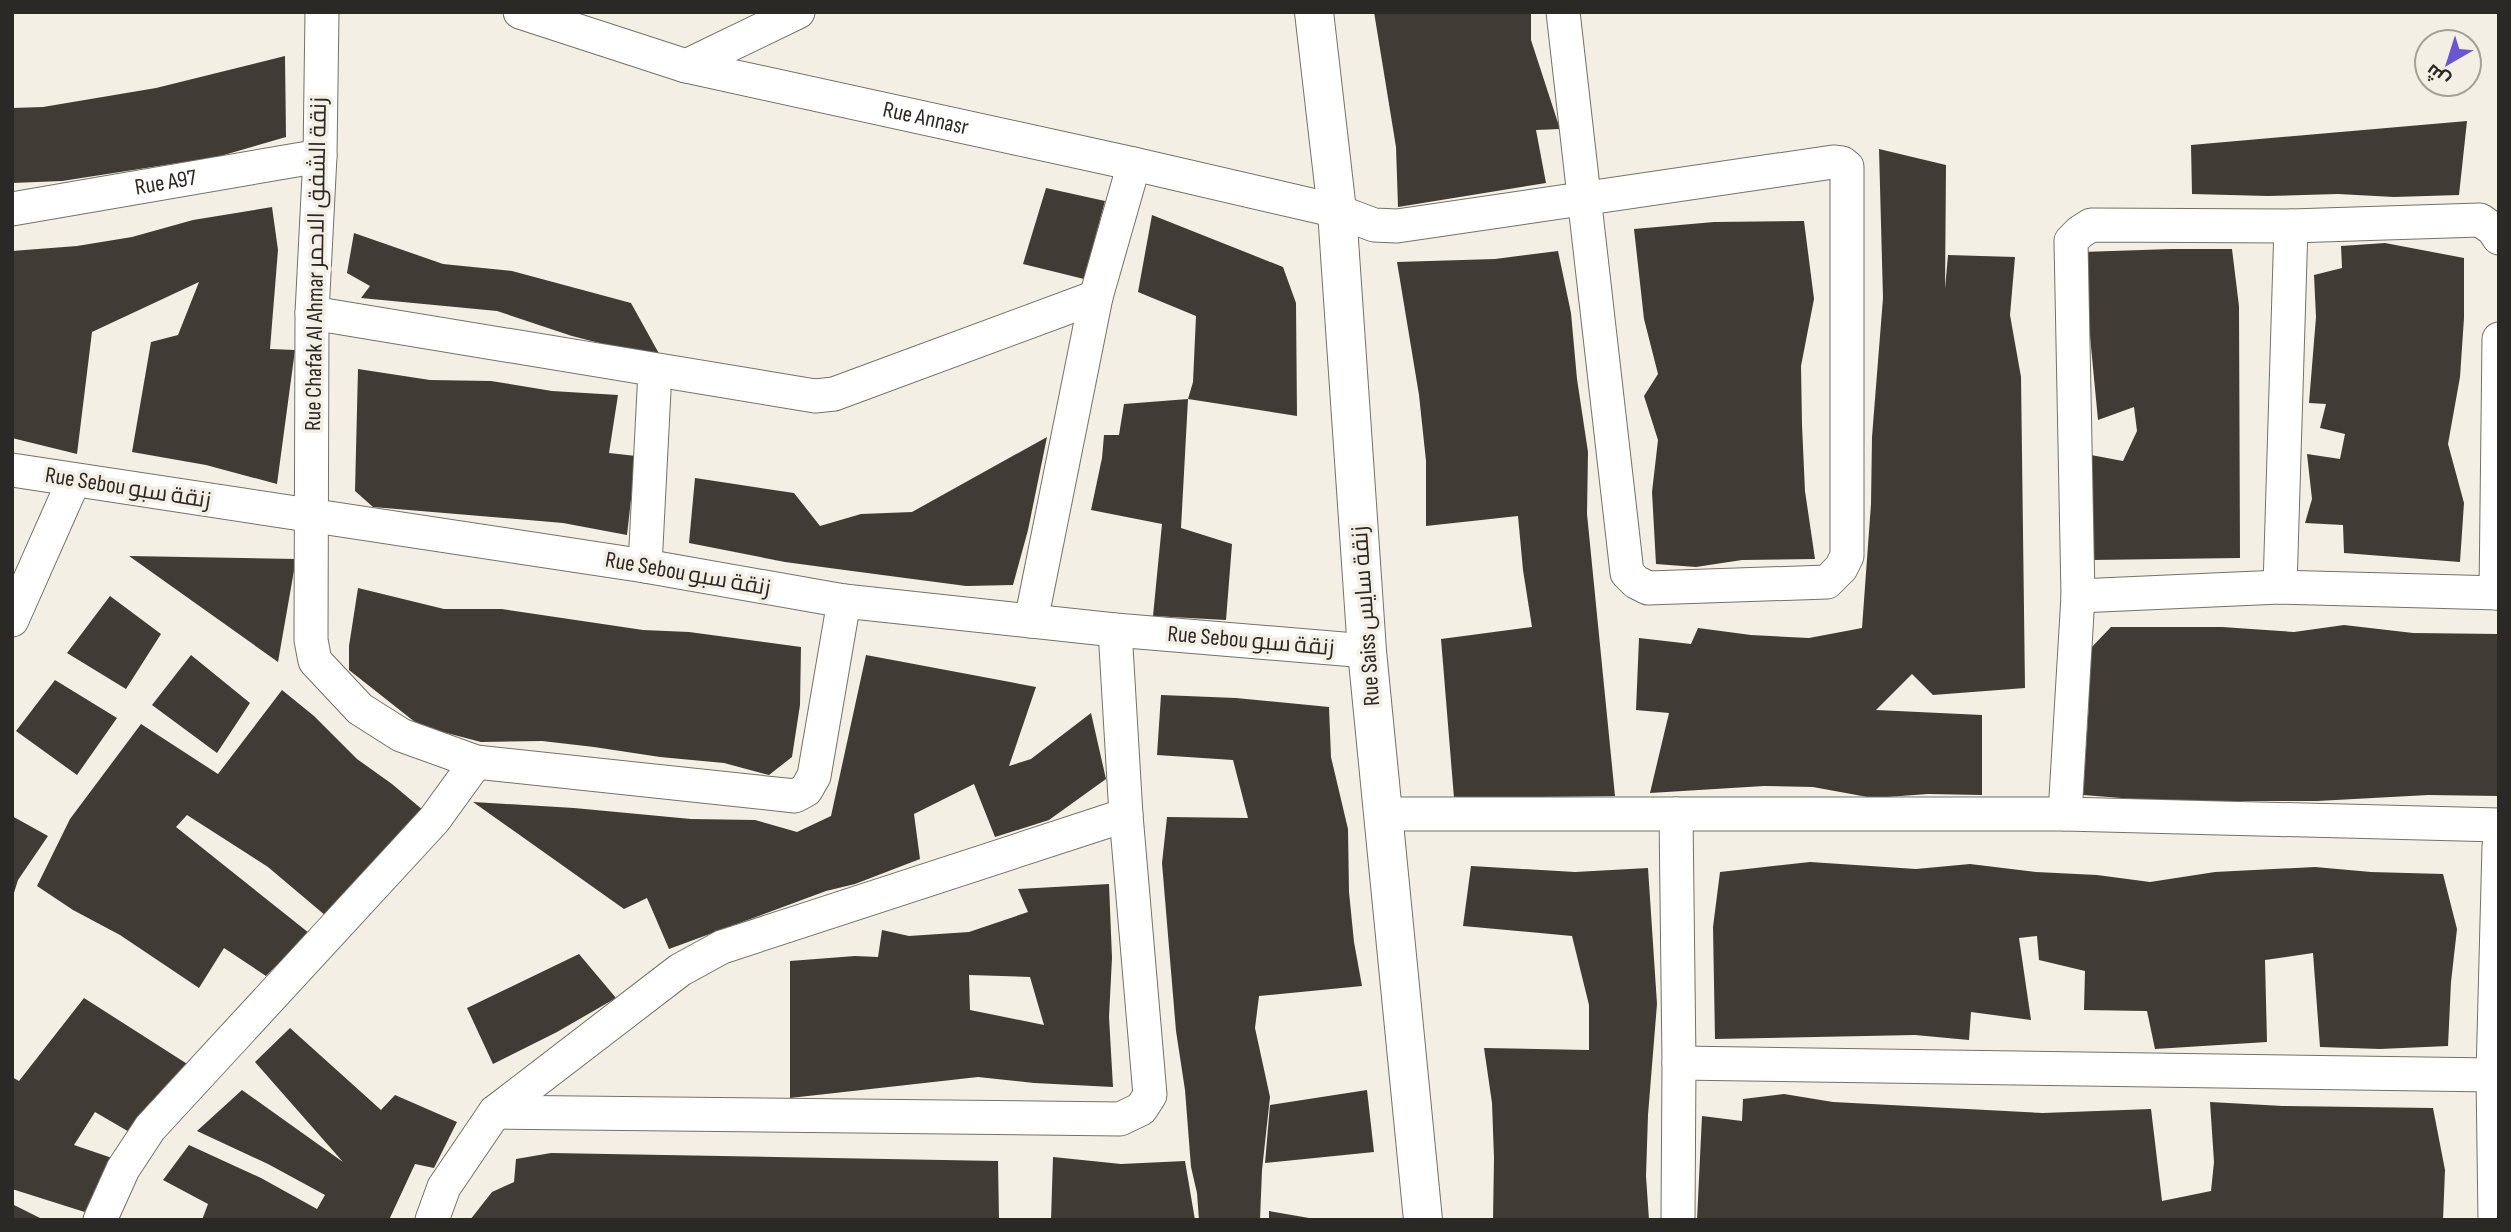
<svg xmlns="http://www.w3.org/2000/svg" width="2511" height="1232" viewBox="0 0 2511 1232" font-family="'Sofia Sans Condensed',Cairo,sans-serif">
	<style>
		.building { fill: #403b34; fill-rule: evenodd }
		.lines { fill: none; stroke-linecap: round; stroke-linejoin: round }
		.street-casing { stroke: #757168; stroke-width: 35 }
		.secondary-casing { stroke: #757168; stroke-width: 40 }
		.street { stroke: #fff; stroke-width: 33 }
		.secondary { stroke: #fff; stroke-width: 38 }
		.labels { text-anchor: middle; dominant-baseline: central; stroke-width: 7; stroke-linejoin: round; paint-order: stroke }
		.street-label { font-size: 23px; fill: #2b2925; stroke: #f4efe5 }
	</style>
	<rect width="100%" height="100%" fill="#f4efe5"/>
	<path class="building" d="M1374,12H1531V40L1560,129L1536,130L1546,183L1398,207L1396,147Z
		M285,56L286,137L217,157L62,181L12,183V108L43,107L156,88Z
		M2467,121L2459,195L2394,197L2338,194L2268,196L2192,194L2191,145Z
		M1879,149L1946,165L1945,289L1948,255L2015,257L2010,315L2021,377L2025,688L1933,695L1912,674L1876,710L1982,715V795L1928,794L1873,798L1813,787L1764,786L1650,793L1669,713L1636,710L1639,638L1691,644L1698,628L1751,635L1809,638L1862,628L1871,504L1872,437L1883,298Z
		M1046,188L1105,201L1084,279L1023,264Z
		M272,207L278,250L270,349L295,350L277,484L206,465L132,452L151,342L178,335L199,282L92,332L77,454L12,438V251L77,246L132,237L193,220Z
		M1152,215L1283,267L1296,303L1297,416L1188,399L1181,528L1232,544L1226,620L1153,616L1162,524L1091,510L1102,458L1104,435H1119L1124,404L1188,399L1193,382L1196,316L1138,292Z
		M1804,221L1814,299L1801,366L1802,425L1805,491L1815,559L1742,560L1696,567L1656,564L1652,492L1658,440L1644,396L1658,374L1644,319L1634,229L1714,222Z
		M354,233L443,264L512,271L631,303L662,359L572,336L497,311L361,298L370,286L347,273Z
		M2385,243L2464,258V318L2460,377L2448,444L2464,503L2460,562L2344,553L2343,525L2305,523L2312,499L2307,454L2340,459L2345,434L2320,428L2326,404L2309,403L2316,317L2314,275L2342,268L2341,246Z
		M2172,249H2232L2239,306L2240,558L2091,560L2093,489L2091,455L2123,461L2137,431L2134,407L2098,420L2082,252Z
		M1558,251L1571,313L1577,379L1588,452L1587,514L1615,796L1454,798L1441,639L1532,627L1523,570L1518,516L1426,526V461L1419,395L1397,262L1495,259Z
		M358,369L430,380L491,381L552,391L618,395L609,453L636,456L627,535L563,523L373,507L355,491Z
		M1047,437L1028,530L1013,585L966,586L852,571L785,562L689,543L695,478L794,493L820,526L861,514L912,512Z
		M129,556L296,559L278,662Z
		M358,588L444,609H502L643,630L689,632L801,647L800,705L792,757L769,775L724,763L660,757L594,747L542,741L481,742L420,726L349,670V646Z
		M110,596L161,634L126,689L67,653Z
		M2344,625L2413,633L2499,634V796L2428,795L2317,801H2159L2083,795L2089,701V650L2111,627H2222L2294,632Z
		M191,655L250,703L217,753L152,705Z
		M866,655L1036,687L1009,766L1031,759L1091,713L1106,779L1049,820L995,837L974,784L914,814L920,859L855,884L826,891L669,949L647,898L624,909L473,802L574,808L691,819L755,820L797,832L831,816Z
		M55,680L117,718L77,775L16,731Z
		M282,690L314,716L357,759L392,784L430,816L326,916L268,867L187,815L176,827L309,933L266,976L224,948L199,988L120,935L73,910L37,886L70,819L141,724L218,774Z
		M1161,695L1236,698L1329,707L1331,757L1348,829L1349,892L1354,942L1362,986L1259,996L1255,1028L1270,1097L1262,1170L1260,1220H1199L1197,1193L1191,1167L1185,1090L1176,1031L1162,863L1167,817L1248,818L1233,760L1157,755Z
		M12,816L48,836L18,880L13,896Z
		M1810,862L1916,869L1970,864L2036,872L2097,875L2150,882L2215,872L2315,867L2371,872L2443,874L2457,929L2451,982L2448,1046L2380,1049L2320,1047L2313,953L2265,960L2267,1042L2155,1049L2147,1011L2084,1010L2085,971L2039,960L2037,936L2019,938L2031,1020L1971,1012L1969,1040L1915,1035L1715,1039L1713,927L1720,872Z
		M1471,866L1575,872L1648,868L1657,1004L1648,1115L1646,1176L1649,1220H1493L1494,1158L1492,1103L1484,1048L1589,1050V1005L1572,936L1463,926Z
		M1109,884L1112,958L1109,1017L1113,1087L1034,1083L978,1077L790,1098V961L855,956L878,957L882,930L909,936L969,932L1028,912L1018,889ZM969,975L1030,977L1044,1025L970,1010Z
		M579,954L616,998L557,1032L493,1064L467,1008Z
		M84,998L192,1067L131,1133L95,1112L74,1145L112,1158L91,1214L12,1189V1077L19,1081Z
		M290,1028L381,1110L395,1095L457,1122L434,1168L415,1164L389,1220H202L208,1204L163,1180L189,1145L261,1178L317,1209L325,1195L268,1164L197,1131L242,1090L343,1162L255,1062Z
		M1367,1090L1374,1152L1265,1163L1270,1105Z
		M1784,1094L1833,1102L2043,1113L2151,1109L2162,1201L2211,1191L2214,1162L2210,1102L2283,1106L2433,1108L2445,1170L2443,1220H1697L1702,1116L1742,1121L1743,1099Z
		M551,1153L998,1161L999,1220H470L492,1192L514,1182L516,1159Z
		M1053,1157L1121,1164L1185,1161L1195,1220H1051Z
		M12,1204L44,1220H12Z
		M1269,1211L1309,1218L1308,1220H1269Z"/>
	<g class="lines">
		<defs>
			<g id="street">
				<path d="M322,12L320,156L312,313L311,640L315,661L360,709L401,735L476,762L795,796L806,790L814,776L844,601"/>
				<path id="s1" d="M520,12L686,66L1134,164L1337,211L1374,225L1397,226L1833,162L1842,163L1847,167V556L1841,568L1827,582L1648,588L1636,582L1627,573L1563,12"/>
				<path d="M686,66L798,12"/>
				<path id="s2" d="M12,209L320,156"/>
				<path d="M312,313L815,396L834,394L1096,297"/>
				<path d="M12,470L645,566L844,601L1115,630L1367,651"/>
				<path d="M645,566L655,371"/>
				<path d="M2280,587L2291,226"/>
				<path d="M2496,593L2499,339"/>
				<path d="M2078,596L2280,587L2499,593"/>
				<path d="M12,620L74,480"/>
				<path d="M1031,621L1096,297L1134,164"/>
				<path d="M1383,814H2065L2499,825"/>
				<path d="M1676,814L1679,1063L1678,1220"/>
				<path d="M2065,814L2078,596L2071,241L2080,232L2091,225L2291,226L2480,220L2493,229L2499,238"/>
				<path d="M1679,1063L2493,1075"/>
				<path d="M495,1112L1120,1119L1141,1109L1150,1095L1126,815L1115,630"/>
				<path d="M100,1220L123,1169L150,1128L434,820L476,762"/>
				<path d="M432,1220L444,1187L495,1112L680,970L722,947L1126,815"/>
				<path d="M2495,1220L2493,1075L2499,846"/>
			</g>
			<path id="secondary" d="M1314,12L1337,211L1367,651L1423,1220"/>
		</defs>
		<use href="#street" class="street-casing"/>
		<use href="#secondary" class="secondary-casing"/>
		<use href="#street" class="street"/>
		<use href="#secondary" class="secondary"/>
	</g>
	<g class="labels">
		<g class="street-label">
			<text stroke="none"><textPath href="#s1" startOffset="420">Rue Annasr</textPath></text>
			<text stroke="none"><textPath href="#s2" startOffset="156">Rue A97</textPath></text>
			<text transform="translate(316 264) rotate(-89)">Rue Chafak Al Ahmar زنقة الشفق الاحمر</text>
			<text transform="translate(128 488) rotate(9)">Rue Sebou زنقة سبو</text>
			<text transform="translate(688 574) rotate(10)">Rue Sebou زنقة سبو</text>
			<text transform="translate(1366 616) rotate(-94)">Rue Saiss زنقة سايس</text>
			<text transform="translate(1251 641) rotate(5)">Rue Sebou زنقة سبو</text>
		</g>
	</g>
	<rect width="2511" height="1232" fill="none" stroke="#2b2925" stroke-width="28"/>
	<g transform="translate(2448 63) rotate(219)"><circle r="33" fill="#f4efe5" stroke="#a4a098" stroke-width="2"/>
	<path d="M0-5L12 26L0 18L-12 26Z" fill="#6a56d0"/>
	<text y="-10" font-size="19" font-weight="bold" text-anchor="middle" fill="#2b2925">ش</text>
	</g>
</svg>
